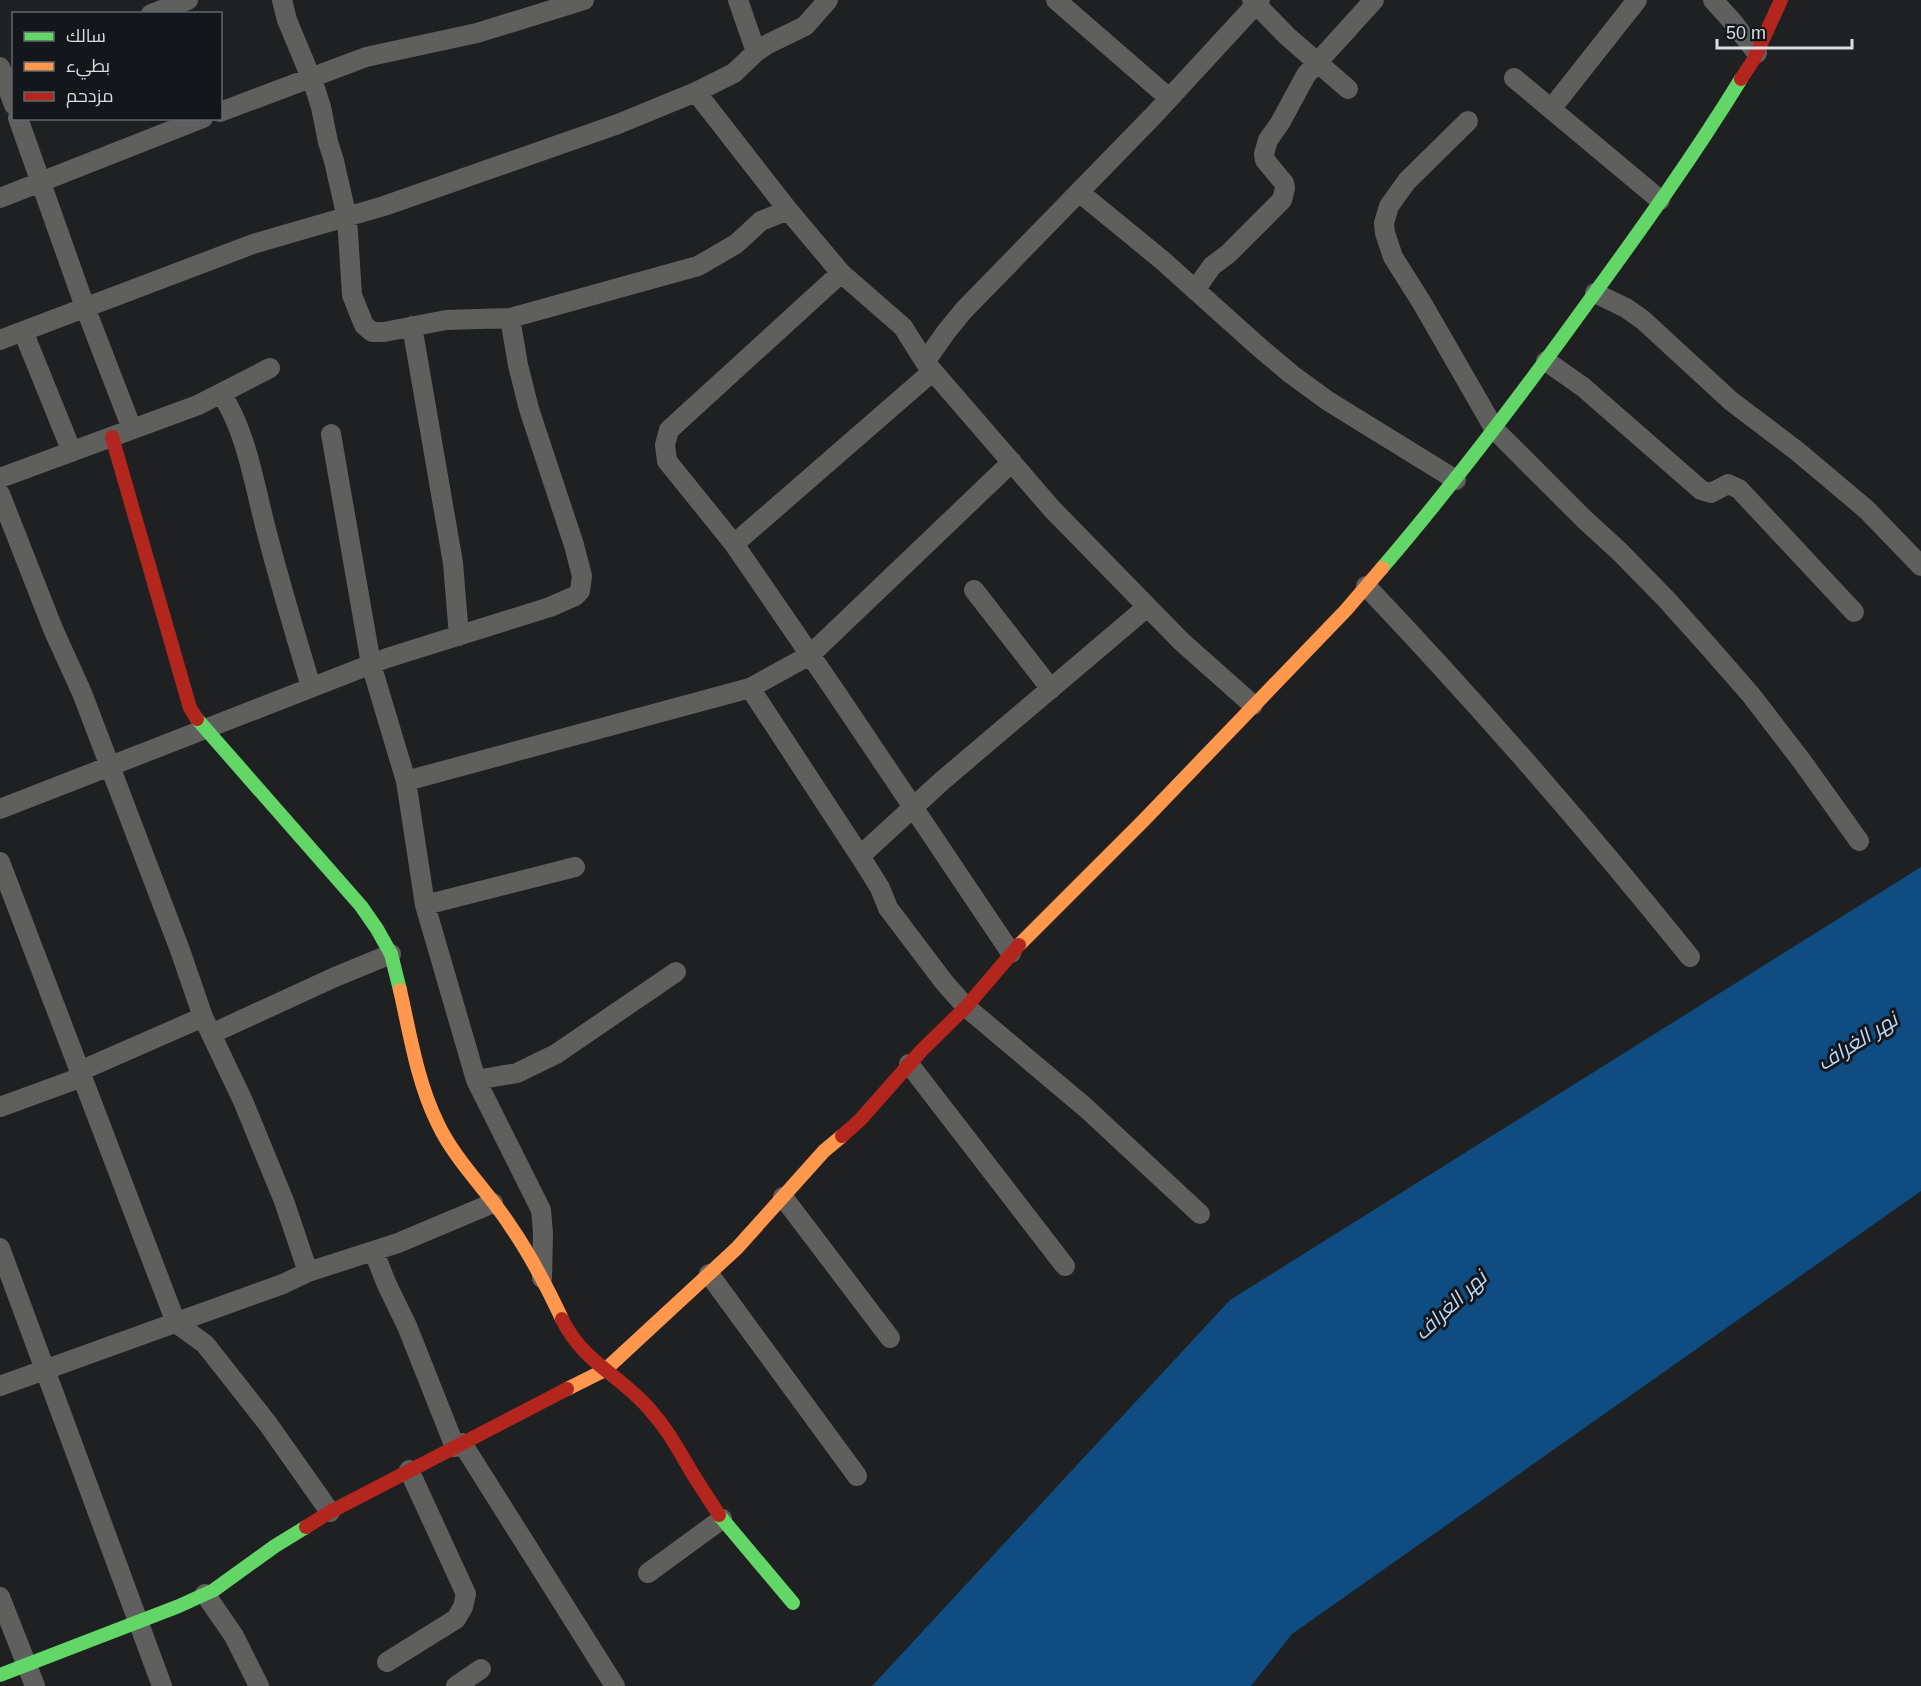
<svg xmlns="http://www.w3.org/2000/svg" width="1921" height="1686" viewBox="0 0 1921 1686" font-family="Helvetica,Cairo,sans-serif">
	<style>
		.water { fill: #0f4c82 }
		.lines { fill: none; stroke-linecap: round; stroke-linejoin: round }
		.street { stroke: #5f5f5e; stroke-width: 20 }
		.fast { stroke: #63d668; stroke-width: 14 }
		.slow { stroke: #ff974d; stroke-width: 14 }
		.jam { stroke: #b3261e; stroke-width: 14 }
		.labels { text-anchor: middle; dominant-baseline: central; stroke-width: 6; stroke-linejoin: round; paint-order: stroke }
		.water-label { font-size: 21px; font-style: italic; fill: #bbdafc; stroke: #13171b }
	</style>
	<rect width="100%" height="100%" fill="#1e2022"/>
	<path class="water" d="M1921,867V1191L1292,1634L1251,1686H872L1230,1300Z"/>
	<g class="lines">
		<path class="street" d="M282,0L287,20L314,85L321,107L328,142L334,161L347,218L352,295L364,325L372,332H384L446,320L510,318L698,266L736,244L761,221L788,210
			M738,0L756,52
			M1056,0L1169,98
			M1252,0L1287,36L1348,89
			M1713,0L1732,21L1757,53
			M151,14L188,0
			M0,67L14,105
			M1514,78L1660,200
			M696,92L788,210L841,273L903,327L925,362L1052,509L1182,642L1253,705
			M1551,109L1637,0
			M220,112L366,57L477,33L584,0
			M18,118L85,307L132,429
			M1468,121L1407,181L1389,206L1384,223L1385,233L1393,257L1422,303L1495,430L1584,519L1619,551L1666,599L1710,648L1751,695L1801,760L1859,841
			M1079,192L1162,260L1259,347L1291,374L1328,401L1456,480
			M0,198L203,118
			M841,273L669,430L665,445L667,461L734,544L837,694L1011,953
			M1195,290L1212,266L1228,254L1282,200L1285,188L1284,183L1265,160L1264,154L1268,140L1280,123L1306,75L1374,0
			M1595,293L1626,308L1643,320L1731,401L1797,451L1867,510L1921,566
			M412,326L453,563L459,636
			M23,331L72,452
			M0,340L253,244L384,206L618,124L696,92L734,73L756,52L768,44L805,26L828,0
			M1546,361L1583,387L1701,490L1711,493L1728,484L1739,489L1854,612
			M925,362L946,332L964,310L1153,116L1260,0
			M221,394C247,430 256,494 268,537C281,587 296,637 311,687
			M331,434L371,664L406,781L425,905L476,1080L541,1210L543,1233L542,1278
			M0,478L198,405L270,368
			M0,494L53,629L82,693L180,950L203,1017L243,1101L284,1201L308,1272
			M734,544L933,371
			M1366,586C1479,705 1587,829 1690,957
			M974,590L1051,689
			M1147,607L943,780L860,856L880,888L888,908L944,982L966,1007L1086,1108L1200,1214
			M750,688L860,856
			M406,781L750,688L810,655L1012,462
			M0,809L387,658L550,607L575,596L580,591L582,576L574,545L529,409L518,365L510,318
			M0,862L176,1323L205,1344L268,1424L330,1512
			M425,905L575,867
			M211,1034L335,977L391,954
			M909,1064L1065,1266
			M80,1071L203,1017
			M476,1080L517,1073L556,1054L676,972
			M0,1107L82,1077
			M783,1197L890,1338
			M0,1248L162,1686
			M374,1252L387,1285L407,1326L455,1447
			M709,1274L857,1476
			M0,1386L283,1284L308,1272L398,1243L493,1203
			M462,1443L615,1686
			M648,1573L722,1519
			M205,1594L234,1636L259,1686
			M0,1597L35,1686
			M387,1662L456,1619L463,1607L466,1594L409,1470
			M456,1686L481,1669"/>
		<path class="fast" d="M1382,568C1455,483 1521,395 1586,305C1640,231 1693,157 1741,79
			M197,719L361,906L377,929L391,954L400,990
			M719,1515L793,1603
			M0,1675L179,1606L214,1590L275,1546L306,1527"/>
		<path class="slow" d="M1019,945L1144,820L1346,610L1382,568
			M400,990C410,1034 417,1081 437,1122C455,1161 488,1191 511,1227C531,1256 547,1287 562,1319
			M567,1389L605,1370L737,1248L824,1151L842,1136"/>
		<path class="jam" d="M1741,79L1754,59L1781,0
			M112,437L190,708L197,719
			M842,1136L860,1120L921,1051L966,1007L1019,945
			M562,1319C583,1363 622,1376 651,1411C669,1431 680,1453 694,1476C702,1489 711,1502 719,1515
			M306,1527L330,1512L567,1389"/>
	</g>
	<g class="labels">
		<g class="water-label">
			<text transform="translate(1857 1041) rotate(-32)">نهر الغراف</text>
			<text transform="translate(1450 1305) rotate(-43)">نهر الغراف</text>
		</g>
	</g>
	<rect x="12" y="12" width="210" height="108" fill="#13171b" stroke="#63676a" stroke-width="1.5"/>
	<rect x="24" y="32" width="30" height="9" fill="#63d668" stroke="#63676a" stroke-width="1.5"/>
	<text x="66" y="42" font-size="18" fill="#dbdee1">سالك</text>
	<rect x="24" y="62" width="30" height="9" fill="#ff974d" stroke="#63676a" stroke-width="1.5"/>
	<text x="66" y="72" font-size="18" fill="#dbdee1">بطيء</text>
	<rect x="24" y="92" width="30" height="9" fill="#b3261e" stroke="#63676a" stroke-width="1.5"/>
	<text x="66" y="102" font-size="18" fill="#dbdee1">مزدحم</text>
	<path d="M1717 39v9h135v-9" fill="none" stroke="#dbdee1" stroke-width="3"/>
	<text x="1726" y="39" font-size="18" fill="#dbdee1" stroke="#13171b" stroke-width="4.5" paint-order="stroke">50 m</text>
</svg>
